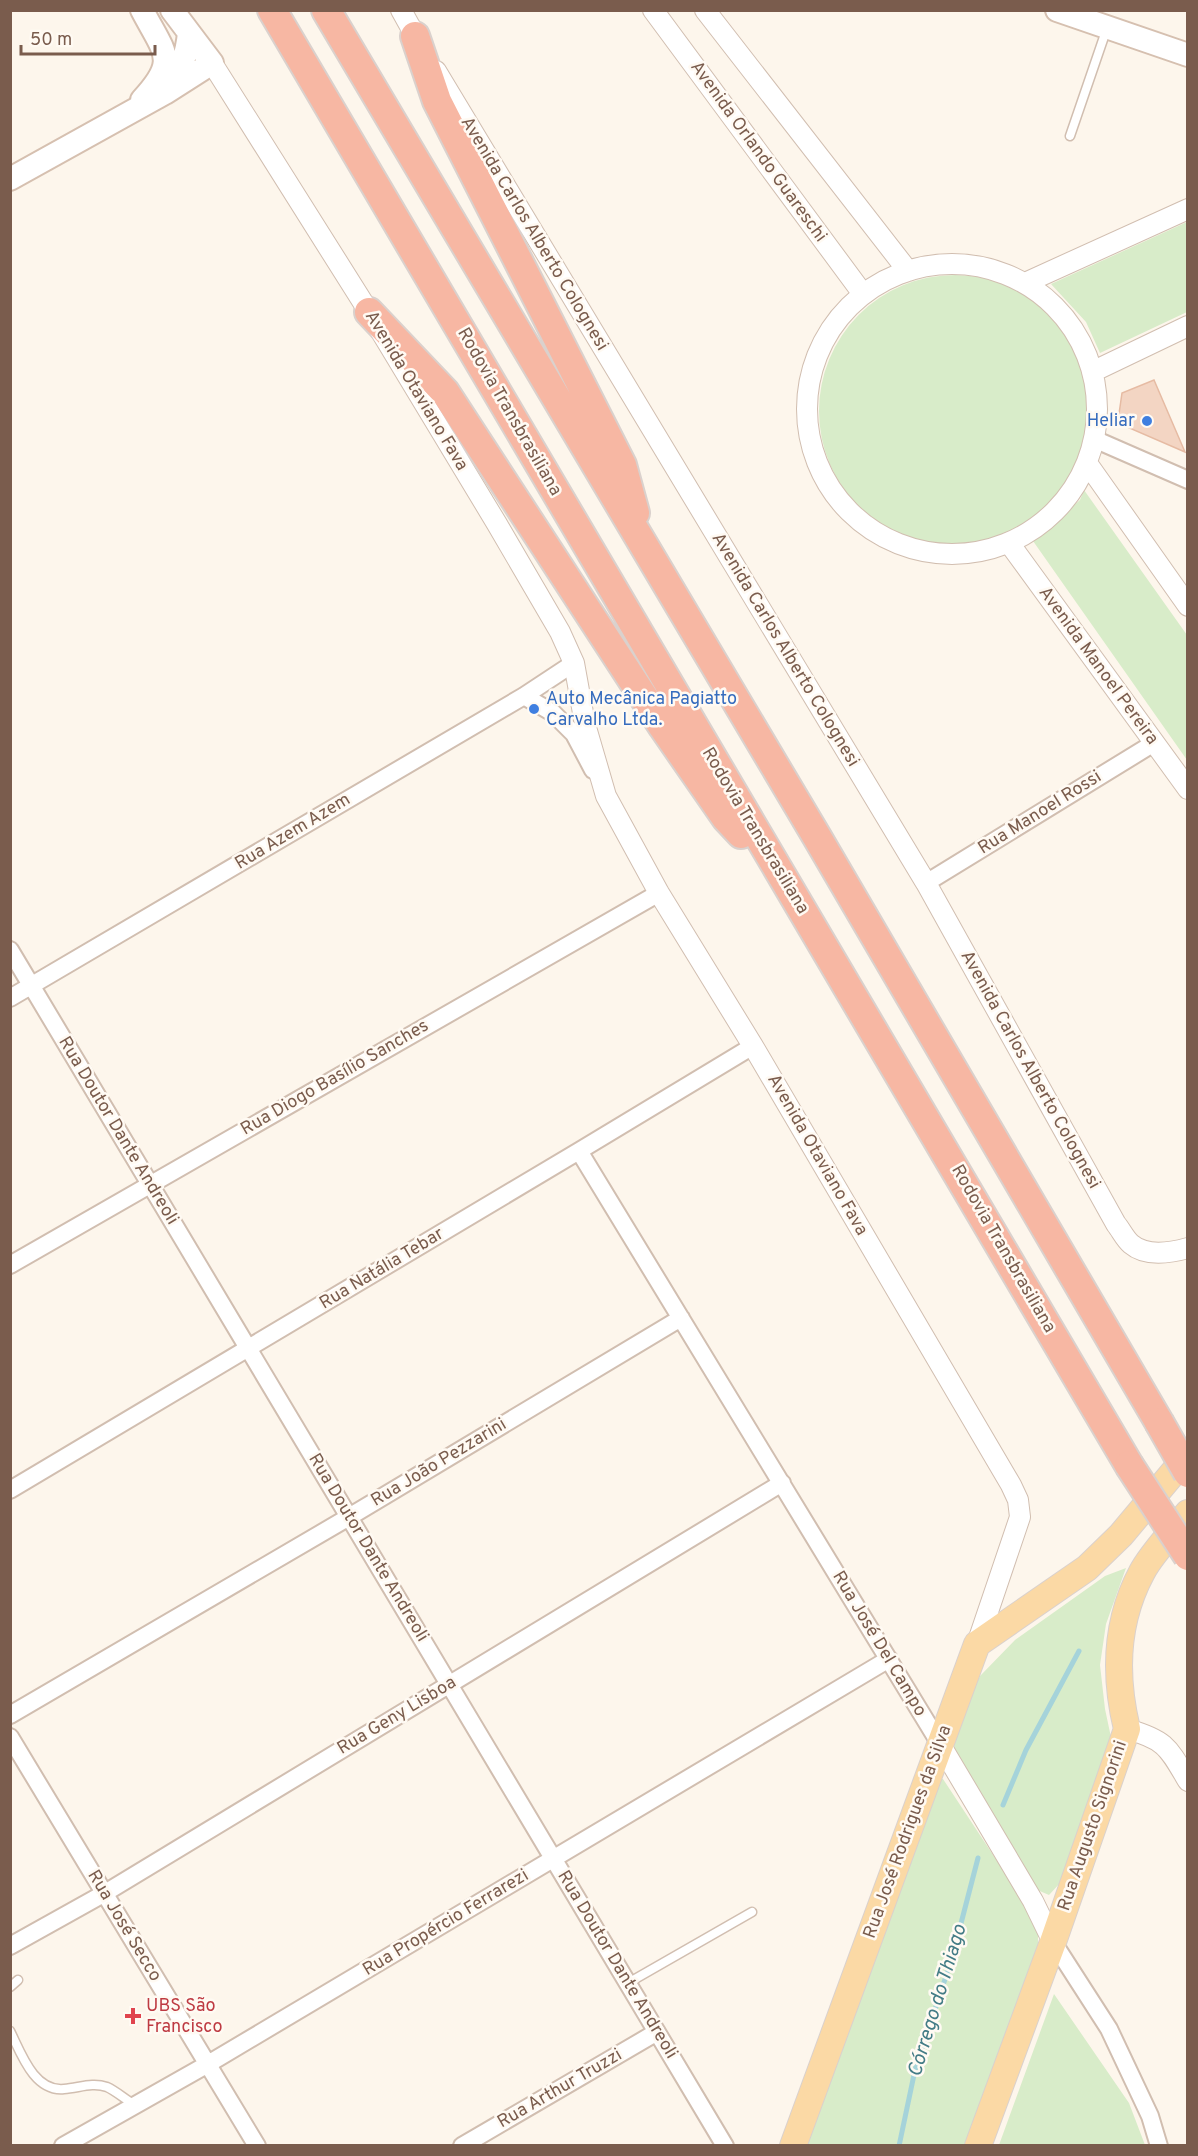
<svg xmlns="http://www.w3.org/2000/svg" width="1198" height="2156" viewBox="0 0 1198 2156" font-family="Overpass,sans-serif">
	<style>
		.green { fill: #d8ecc9 }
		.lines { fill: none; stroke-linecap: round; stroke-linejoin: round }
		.stream { stroke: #a5d3da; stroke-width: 5 }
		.building { fill: #f3d5c3; stroke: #e6bba3; stroke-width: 1.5 }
		.service-casing { stroke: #d1beb0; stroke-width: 11 }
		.minor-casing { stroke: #d1beb0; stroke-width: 20 }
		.tertiary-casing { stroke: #d1beb0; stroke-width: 22 }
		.secondary-casing { stroke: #d6c0b0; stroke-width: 26 }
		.primary-casing { stroke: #dad1cd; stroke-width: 28 }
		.motorway-casing { stroke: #dad1cd; stroke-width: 32 }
		.service { stroke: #fff; stroke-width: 8 }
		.minor { stroke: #fff; stroke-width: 16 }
		.tertiary { stroke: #fff; stroke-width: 20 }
		.secondary { stroke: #fff; stroke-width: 22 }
		.primary { stroke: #fbd9a5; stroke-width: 26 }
		.motorway { stroke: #f7b7a3; stroke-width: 28 }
		.motorway-bridge-casing { stroke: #dad1cd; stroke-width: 32; stroke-linecap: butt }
		.motorway-bridge { stroke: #f7b7a3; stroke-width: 28 }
		.shop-dot { fill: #3f7fe0; stroke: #fffaf3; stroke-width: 2 }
		.health-dot { fill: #e0444e; stroke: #fffaf3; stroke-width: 2 }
		.labels { text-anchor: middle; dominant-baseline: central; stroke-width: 5; stroke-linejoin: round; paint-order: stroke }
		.street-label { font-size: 18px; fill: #7a5c4d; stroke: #fffaf3 }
		.shop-label { font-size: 18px; fill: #366cbe; stroke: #fffaf3; text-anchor: end }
		.health-label { font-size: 18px; fill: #be3a42; stroke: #fffaf3; text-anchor: start }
		.water-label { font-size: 20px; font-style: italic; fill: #437c86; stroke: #fffaf3 }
	</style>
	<rect width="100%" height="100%" fill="#fdf6ec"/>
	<path class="green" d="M1187,222V312L1100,353L1086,322L1051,284Z
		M819 411a136 136 0 1 1 272 0a136 136 0 1 1-272 0Z
		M1084,490L1187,635V760L1033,541L1080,500Z
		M1126,1568L1106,1624L1100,1665L1105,1709L1112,1742L1061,1882L1049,1895L1035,1889L952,1744L953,1732L980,1676L1015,1640L1105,1576Z
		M932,1776L943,1779L1038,1923V1952L969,2145L803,2146Z
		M1054,1994L1129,2103L1145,2145H999Z"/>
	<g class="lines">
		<path class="stream" d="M1003,1805L1026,1750L1079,1651
			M899,2146L915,2070L952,1958L978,1858"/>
	</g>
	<path class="building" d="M1154,380L1185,452L1127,427L1119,414L1122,393Z"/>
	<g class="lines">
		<defs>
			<path id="service" d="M1070,136L1107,28
				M628,1983L752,1912
				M10,1987L18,1980
				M10,2031C21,2053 34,2092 64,2089C79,2088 92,2082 107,2087C116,2091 126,2100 135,2105"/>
			<path id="minor" d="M1094,439L1188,480
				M524,696L553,713L574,734L593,770
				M926,883L1154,743
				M10,950L725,2146
				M10,998L524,696L574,663
				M579,1151L940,1744
				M10,1265L659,893
				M10,1490L579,1151L753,1046
				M10,1715L349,1517L681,1318
				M10,1737L257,2146
				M1053,1942L1109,2029L1150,2116L1159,2146
				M10,1946L105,1893L782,1483
				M63,2146L208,2064L889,1659
				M462,2146L657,2032"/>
			<path id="tertiary" d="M401,10L421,46
				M653,10L863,294
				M705,10L908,271
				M212,63L369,312L497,524L560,632L574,663L585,724L606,796L659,893L753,1046L1011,1485L1018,1500L1020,1517L977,1644
				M436,71L926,883L1116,1224C1121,1230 1125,1239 1131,1244C1146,1257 1170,1253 1188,1248
				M807 409a145 145 0 1 1 290 0a145 145 0 1 1-290 0Z
				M1025,283L1188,209
				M1092,372L1188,326
				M1087,463L1188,606
				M1009,543L1188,789
				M1127,1729C1166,1740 1168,1747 1188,1781
				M940,1744L1033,1901L1053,1942"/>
			<path id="secondary" d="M1057,10L1188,55
				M168,89C181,72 187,54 189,33
				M142,100C179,60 165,54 142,10
				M10,179L165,93L212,63L172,10"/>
			<path id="primary" d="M793,2146L977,1644L1087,1568L1121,1535L1188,1455
				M978,2146L1053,1942L1127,1729C1114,1675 1115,1622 1142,1572C1152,1553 1174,1530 1188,1513"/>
			<path id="motorway" d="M272,10L1129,1465
				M326,10L817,837L1159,1422
				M415,36L437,101L622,465L635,513
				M369,312L445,392L663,727L726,818L741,834"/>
		</defs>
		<use href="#service" class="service-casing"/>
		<use href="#minor" class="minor-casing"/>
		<use href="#tertiary" class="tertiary-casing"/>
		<use href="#secondary" class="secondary-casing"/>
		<use href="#primary" class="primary-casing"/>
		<use href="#motorway" class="motorway-casing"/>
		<use href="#service" class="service"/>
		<use href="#minor" class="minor"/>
		<use href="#tertiary" class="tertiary"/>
		<use href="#secondary" class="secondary"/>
		<use href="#primary" class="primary"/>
		<use href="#motorway" class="motorway"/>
		<defs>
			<path id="motorway-bridge" d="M1159,1422L1188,1473
				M1129,1465L1188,1556"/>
		</defs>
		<use href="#motorway-bridge" class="motorway-bridge-casing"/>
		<use href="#motorway-bridge" class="motorway-bridge"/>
	</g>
	<g class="shop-dot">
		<circle cx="1147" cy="421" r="6"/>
		<circle cx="534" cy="709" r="6"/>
	</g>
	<path class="health-dot" d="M130 2007h6v6h6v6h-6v6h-6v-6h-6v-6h6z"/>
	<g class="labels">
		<g class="street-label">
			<text transform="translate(758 152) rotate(54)">Avenida Orlando Guareschi</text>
			<text transform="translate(534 234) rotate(59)">Avenida Carlos Alberto Colognesi</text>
			<text transform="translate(416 391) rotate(59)">Avenida Otaviano Fava</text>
			<text transform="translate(509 412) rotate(60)">Rodovia Transbrasiliana</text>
			<text transform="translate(785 650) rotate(59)">Avenida Carlos Alberto Colognesi</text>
			<text transform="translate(1098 666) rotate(54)">Avenida Manoel Pereira</text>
			<text transform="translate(1040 813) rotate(-32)">Rua Manoel Rossi</text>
			<text transform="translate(755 831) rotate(59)">Rodovia Transbrasiliana</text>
			<text transform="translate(293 832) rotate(-31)">Rua Azem Azem</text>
			<text transform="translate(1030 1070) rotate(61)">Avenida Carlos Alberto Colognesi</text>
			<text transform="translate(335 1078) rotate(-30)">Rua Diogo Basílio Sanches</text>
			<text transform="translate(118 1131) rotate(59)">Rua Doutor Dante Andreoli</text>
			<text transform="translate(817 1155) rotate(60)">Avenida Otaviano Fava</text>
			<text transform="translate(1003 1249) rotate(60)">Rodovia Transbrasiliana</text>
			<text transform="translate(382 1269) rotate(-31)">Rua Natália Tebar</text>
			<text transform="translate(439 1463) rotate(-31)">Rua João Pezzarini</text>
			<text transform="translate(368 1548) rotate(59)">Rua Doutor Dante Andreoli</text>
			<text transform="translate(879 1644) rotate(59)">Rua José Del Campo</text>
			<text transform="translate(397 1716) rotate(-31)">Rua Geny Lisboa</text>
			<text transform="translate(1093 1826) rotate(-71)">Rua Augusto Signorini</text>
			<text transform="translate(908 1832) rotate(-70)">Rua José Rodrigues da Silva</text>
			<text transform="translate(446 1923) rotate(-31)">Rua Propércio Ferrarezi</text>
			<text transform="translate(124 1926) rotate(59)">Rua José Secco</text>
			<text transform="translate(617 1965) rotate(59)">Rua Doutor Dante Andreoli</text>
			<text transform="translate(560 2089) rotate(-30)">Rua Arthur Truzzi</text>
		</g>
		<g class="shop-label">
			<text x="1135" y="421">Heliar</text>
			<text x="546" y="699" text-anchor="start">Auto Mecânica Pagiatto<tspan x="546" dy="21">Carvalho Ltda.</tspan></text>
		</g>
		<g class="health-label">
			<text x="146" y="2006">UBS São<tspan x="146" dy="21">Francisco</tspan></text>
		</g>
		<g class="water-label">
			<text transform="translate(938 2001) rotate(-73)">Córrego do Thiago</text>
		</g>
	</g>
	<rect width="1198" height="2156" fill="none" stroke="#7a5c4d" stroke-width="24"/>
	<path d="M21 45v9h134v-9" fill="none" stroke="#7a5c4d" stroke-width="3"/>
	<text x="30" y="45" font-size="18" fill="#7a5c4d" stroke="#fffaf3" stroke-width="4.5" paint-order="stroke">50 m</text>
</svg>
